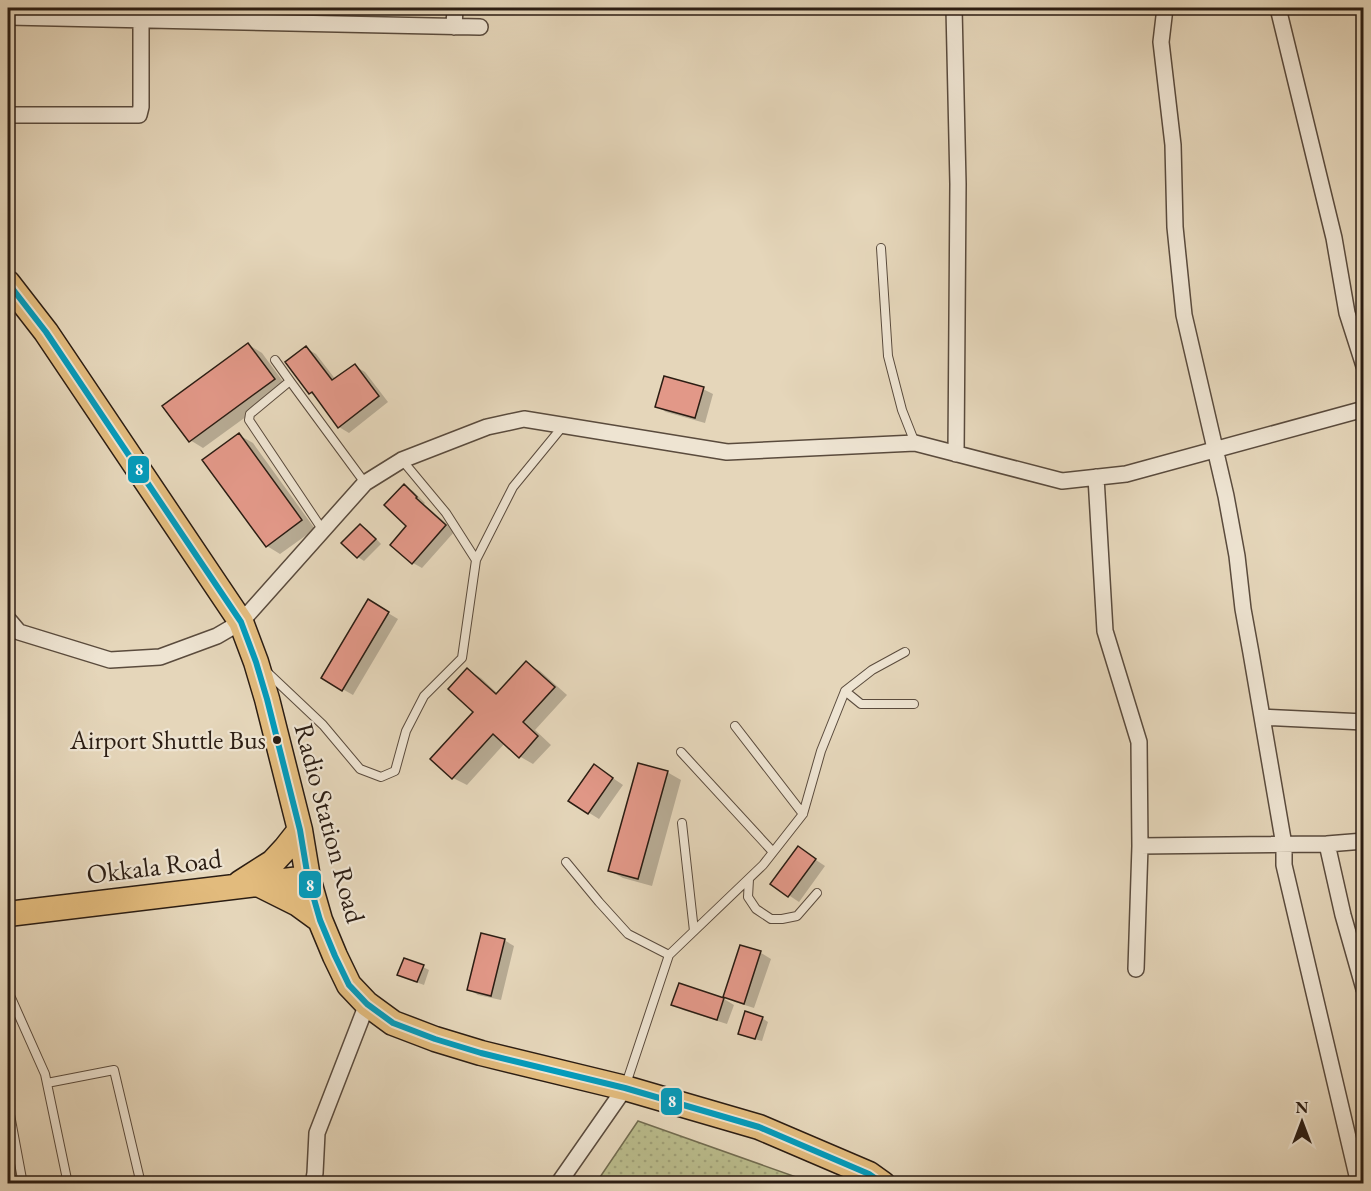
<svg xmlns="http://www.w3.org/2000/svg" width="1371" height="1191" viewBox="0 0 1371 1191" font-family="'EB Garamond',serif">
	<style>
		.grass { fill: url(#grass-dots); stroke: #726c50; stroke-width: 1.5 }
		.shadow { fill: #0003 }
		.building { fill: #e29888; stroke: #2b1d13; stroke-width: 1.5 }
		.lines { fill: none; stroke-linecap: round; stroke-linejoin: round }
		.lane-casing { stroke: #5a4b3d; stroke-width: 10 }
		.street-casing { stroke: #5a4b3d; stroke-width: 18 }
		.primary-casing { stroke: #2b1d13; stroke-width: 27 }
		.lane { stroke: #eee4d2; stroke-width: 8 }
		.street { stroke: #eee4d2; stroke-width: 15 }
		.primary { stroke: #e2bb7d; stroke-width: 24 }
		.bus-1-casing { stroke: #eee4d2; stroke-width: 10 }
		.bus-1 { stroke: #049bbb; stroke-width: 6 }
		.bus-dot { fill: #2b1d13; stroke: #eee4d2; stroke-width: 2 }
		.labels { text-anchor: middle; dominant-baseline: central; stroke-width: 4.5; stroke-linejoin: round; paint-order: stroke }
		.bus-label { font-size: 26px; fill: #2b1d13; stroke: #eee4d2; text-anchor: end }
		.street-label { font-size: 27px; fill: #2b1d13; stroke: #eee4d2 }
		.line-badge { stroke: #eee4d2; stroke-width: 2 }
		.badge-label { font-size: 16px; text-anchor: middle; font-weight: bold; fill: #fff }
	</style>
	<defs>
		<pattern id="grass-dots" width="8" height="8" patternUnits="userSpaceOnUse" patternTransform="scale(1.5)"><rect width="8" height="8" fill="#babc8c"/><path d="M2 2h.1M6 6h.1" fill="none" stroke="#a0a178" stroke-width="1.8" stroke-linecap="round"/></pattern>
	</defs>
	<rect width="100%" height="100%" fill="#e5d6ba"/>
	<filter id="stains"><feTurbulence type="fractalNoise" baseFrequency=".00333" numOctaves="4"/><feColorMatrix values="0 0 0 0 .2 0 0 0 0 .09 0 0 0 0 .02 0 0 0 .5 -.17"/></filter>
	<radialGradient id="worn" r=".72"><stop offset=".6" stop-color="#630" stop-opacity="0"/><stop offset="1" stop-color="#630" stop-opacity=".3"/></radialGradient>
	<path class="grass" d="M638,1121L813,1183H596Z"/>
	<path class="shadow" d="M249,345L262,353L287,387L203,448L190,440Z
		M306,348L316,354L336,380L355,366L365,372L388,402L349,433L339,427L317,397L310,393Z
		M703,389L713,394L705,423L666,412L656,406Z
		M239,435L253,443L315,529L280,554L267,546Z
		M404,486L413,491L425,503L424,504L455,531L422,568L413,563Z
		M360,526L367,529L381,544L364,561L358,557Z
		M8,540L15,545L8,556Z
		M368,601L398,619L353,695L323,678Z
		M526,663L540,671L567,695L535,730L551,745L533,764L519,756L505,743L467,785L453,778L475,712L468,670L481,678L498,694Z
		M604,772L623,785L599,819L570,801Z
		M667,772L681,780L652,886L623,878L610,871Z
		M798,848L825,866L799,902L772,884Z
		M504,940L514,946L501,1000L478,995L468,989Z
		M741,946L761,953L771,959L754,1008L735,1002L725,996Z
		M423,967L429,970L424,985L405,978Z
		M679,985L724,999L734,1005L727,1024L683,1010L673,1004Z
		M762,1018L768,1022L762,1041L746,1037L740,1033Z"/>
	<path class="building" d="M248,343L275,379L189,442L162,406Z
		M306,346L332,380L355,364L379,396L338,428L312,392L309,394L285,362Z
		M664,376L704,387L695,418L655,407Z
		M239,433L302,520L266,547L202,460Z
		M404,484L417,497L416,498L446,525L412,564L390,545L406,526L384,505Z
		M360,524L376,539L357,558L341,543Z
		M368,599L389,612L342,691L321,678Z
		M526,661L555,687L523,722L538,736L519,758L493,734L452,779L430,759L473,712L448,689L467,668L496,694Z
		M638,763L668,771L638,879L608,871Z
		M594,764L613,778L588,814L568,801Z
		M798,846L816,859L788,897L770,884Z
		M481,933L505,939L491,996L467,990Z
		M740,945L761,951L744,1004L723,997Z
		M404,958L424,965L417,982L397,975Z
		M679,983L724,998L717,1020L671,1005Z
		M745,1011L763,1017L755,1039L738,1034Z"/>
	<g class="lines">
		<defs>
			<path id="lane" d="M881,248L888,356L902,410L915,443
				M275,360L290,381
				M402,460L446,513L476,560
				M322,529L249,420L250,414L290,381L365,483
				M268,673L323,725L360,769L381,777L395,771L406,731L424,696L462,658L476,560L513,487L563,426
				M845,691L861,704H914
				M735,726L803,814
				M681,752L773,852
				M682,823L694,931
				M566,862L599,902L628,934L669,955
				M749,879L748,897L756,909L771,919H782L797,916L817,893
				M8,991L45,1074L68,1184
				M47,1083L114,1070L141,1184
				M626,1084L669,955L763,865L803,814L821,751L845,691L872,670L905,652
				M8,1104L22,1179L20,1184"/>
			<path id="street" d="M954,8L958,184L956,454
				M1165,8L1161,42L1173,145L1175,227L1184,315L1226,496L1237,556L1243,609L1251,653L1284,845V865L1359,1184
				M1278,8L1334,238L1347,313L1364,366
				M8,17L480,27
				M454,27L455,8
				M8,115H139L141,107V8
				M1096,477L1105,631L1139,742L1140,846L1136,969
				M8,619L19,632L110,660L160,657L217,636L241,622L365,483L402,460L487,427L524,419L727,452L915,443L1062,481L1126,474L1364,409
				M1262,717L1364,722
				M1364,841L1327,844L1343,915L1364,989
				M1140,846L1327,844
				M313,1184L315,1173L317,1133L367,1004
				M558,1184L625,1088"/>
			<path id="primary" d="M8,283L46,332L241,622L256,662L267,699L300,830L308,878L320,920L335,956L349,985L367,1004L393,1023L435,1039L481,1053L625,1088L759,1127L869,1174L883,1184
				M240,883L273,862L285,849L300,830
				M256,883L298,904L320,920
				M8,914L308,878"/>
		</defs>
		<use href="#lane" class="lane-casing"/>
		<use href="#street" class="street-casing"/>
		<use href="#primary" class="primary-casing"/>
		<use href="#lane" class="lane"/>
		<use href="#street" class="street"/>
		<use href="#primary" class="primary"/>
		<defs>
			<path id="bus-1" d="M8,283L46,332L241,622L256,662L267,699L300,830L308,878L320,920L335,956L349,985L367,1004L393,1023L435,1039L481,1053L625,1088L759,1127L869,1174L883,1184"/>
		</defs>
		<use href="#bus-1" class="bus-1-casing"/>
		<use href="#bus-1" class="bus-1"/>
	</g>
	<circle class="bus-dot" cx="277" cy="740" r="5"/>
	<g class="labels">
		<g class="bus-label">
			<text x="266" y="740">Airport Shuttle Bus</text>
		</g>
		<g class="street-label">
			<text transform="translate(330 823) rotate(75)">Radio Station Road</text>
			<text transform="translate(154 866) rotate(-7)">Okkala Road</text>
		</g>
	</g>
	<g class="line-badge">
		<rect x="127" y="455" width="23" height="29" rx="6" fill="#049bbb"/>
		<rect x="298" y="870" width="24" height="29" rx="6" fill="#049bbb"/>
		<rect x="660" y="1087" width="23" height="29" rx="6" fill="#049bbb"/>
	</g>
	<g class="badge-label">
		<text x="139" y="475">8</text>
		<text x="310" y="891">8</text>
		<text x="672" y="1107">8</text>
	</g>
	<rect width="1371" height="1191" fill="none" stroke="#e5d6ba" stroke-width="30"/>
	<rect x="9" y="9" width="1353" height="1173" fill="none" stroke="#2b1d13" stroke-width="3"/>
	<rect x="15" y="15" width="1341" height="1161" fill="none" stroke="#2b1d13" stroke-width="1.5"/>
	<g transform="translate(1302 1122)" stroke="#eee4d2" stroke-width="4.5" paint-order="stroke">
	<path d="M0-4.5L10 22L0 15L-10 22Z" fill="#2b1d13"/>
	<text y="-9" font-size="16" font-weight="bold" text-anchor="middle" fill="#2b1d13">N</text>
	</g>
	<rect width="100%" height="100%" filter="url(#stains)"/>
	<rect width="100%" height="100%" fill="url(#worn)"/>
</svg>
